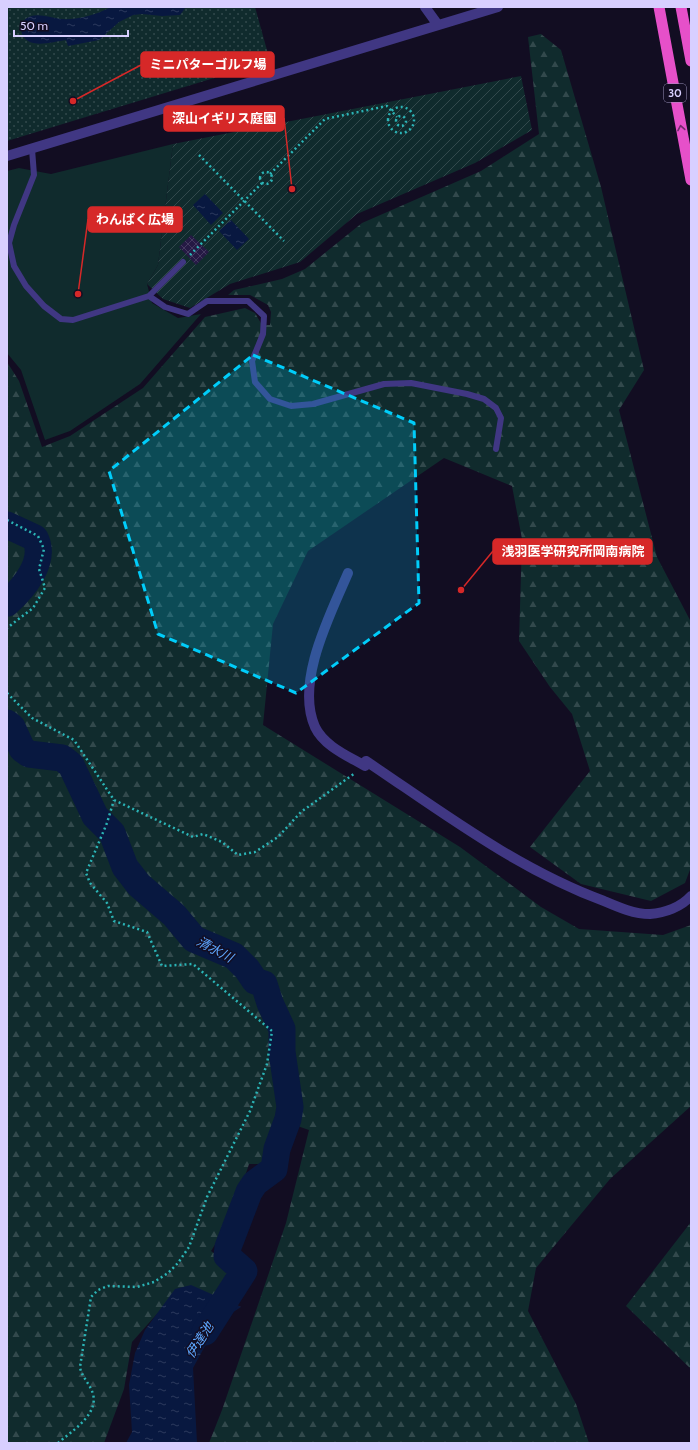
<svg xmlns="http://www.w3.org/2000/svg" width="698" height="1450" viewBox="0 0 698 1450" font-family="Cabin,'Noto Sans JP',sans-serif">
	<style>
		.grass { fill: url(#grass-dots) }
		.forest { fill: url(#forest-firs) }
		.park { fill: #102b2d }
		.garden { fill: url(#garden-furrows) }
		.water { fill: url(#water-ripples) }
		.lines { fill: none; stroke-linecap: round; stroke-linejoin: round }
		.river { stroke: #081840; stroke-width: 27 }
		.building { fill: url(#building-cross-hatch) }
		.path { stroke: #2bb4b6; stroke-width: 2.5; stroke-dasharray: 2 3; stroke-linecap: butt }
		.service { stroke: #403783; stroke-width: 6 }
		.minor { stroke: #403783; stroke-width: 10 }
		.tertiary { stroke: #403783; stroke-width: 10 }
		.trunk { stroke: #e650c9; stroke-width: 11 }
		.oneway { stroke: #712b6d }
		.marked { fill: #00cdfa; fill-opacity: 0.2; stroke: #00cdfa; stroke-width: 3; stroke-dasharray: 8 5; stroke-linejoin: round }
		.labels { text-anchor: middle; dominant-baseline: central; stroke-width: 3; stroke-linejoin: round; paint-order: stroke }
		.shield { fill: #120d22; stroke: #9d95bd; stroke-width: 1 }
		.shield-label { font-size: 11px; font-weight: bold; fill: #d8cfff }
		.water-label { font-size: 13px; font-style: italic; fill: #5da7ff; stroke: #120d22 }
		.leader { fill: none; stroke: #d62828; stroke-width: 1.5 }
		.callout-dot { fill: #d62828; stroke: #120d22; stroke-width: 1.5 }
		.callout { fill: #d62828; stroke: #d62828; stroke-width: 1.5 }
		.callout-label { font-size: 13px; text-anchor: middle; font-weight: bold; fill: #fff }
	</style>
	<defs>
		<pattern id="grass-dots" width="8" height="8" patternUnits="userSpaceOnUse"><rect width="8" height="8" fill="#102b2d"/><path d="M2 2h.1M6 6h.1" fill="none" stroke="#32494c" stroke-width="1.8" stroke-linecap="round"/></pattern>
		<pattern id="forest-firs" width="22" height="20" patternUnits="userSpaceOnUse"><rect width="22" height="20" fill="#102b2d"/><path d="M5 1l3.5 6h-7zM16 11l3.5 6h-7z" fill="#32494c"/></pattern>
		<pattern id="garden-furrows" width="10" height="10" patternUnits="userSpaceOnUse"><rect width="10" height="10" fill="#102b2d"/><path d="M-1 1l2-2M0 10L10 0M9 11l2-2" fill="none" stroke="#32494c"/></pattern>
		<pattern id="water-ripples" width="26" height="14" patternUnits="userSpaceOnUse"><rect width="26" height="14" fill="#081840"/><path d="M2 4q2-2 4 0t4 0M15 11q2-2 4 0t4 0" fill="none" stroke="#2b395d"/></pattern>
		<pattern id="building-cross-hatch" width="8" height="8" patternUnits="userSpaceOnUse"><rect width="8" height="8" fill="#251944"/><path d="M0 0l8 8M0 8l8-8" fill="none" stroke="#443960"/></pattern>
	</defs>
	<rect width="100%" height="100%" fill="#120d22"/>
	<path class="grass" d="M7,7H255L270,61L7,141Z"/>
	<path class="forest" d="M541,34L561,50L601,187L644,370L619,410L657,557L691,622V867L685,883L651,901L581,884L530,847L590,771L572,714L550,687L519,641L522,539L512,486L444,458L308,551L273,624L263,725L460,847L541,907L579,929L663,935L691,925V1106L610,1179L536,1268L528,1311L576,1404L589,1443H209L222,1410L286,1223L309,1130L286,1122L274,1139L268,1164H249L231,1219L211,1251L234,1268L206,1304L163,1307L132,1342L124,1389L104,1443H7V362L19,381L42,447L70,436L143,388L205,317L245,308L255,313L262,325H270L271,312L268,305L250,295H228L234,290L282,279L305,269L362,223L481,171L539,134L528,37Z
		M691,1222V1369L626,1306Z"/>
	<path class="park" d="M173,144L158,265L147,284L152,303L178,318L201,314L140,384L70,431L45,440L21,370L7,353V171L19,168L51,174Z"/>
	<path class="garden" d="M521,76L532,130L475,163L357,214L300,262L230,284L190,308L163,299L147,284L158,265L173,144Z"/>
	<path class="water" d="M111,7H186L180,15L162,16L142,14L133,15L119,22L99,40L68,46L66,40C51,42 25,51 21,30C20,25 23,20 27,18C37,12 50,18 61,19C78,20 96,15 111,7Z
		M205,194L223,213L211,225L193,205Z
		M231,220L249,239L237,250L219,231Z
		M191,1285L241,1307L218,1322L193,1368L197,1443H126L132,1432L129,1385L135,1353L145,1330L175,1289Z"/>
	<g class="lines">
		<path class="river" d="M7,525L35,538C47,561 23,589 7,603
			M7,723L12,727L22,749L29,754L62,758L71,765L95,816L112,833L125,867L139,885L174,915L194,939L234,956L247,969L255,981L264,984L270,1003L282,1029V1052L290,1107L288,1119L277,1149L274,1169L255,1183L249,1192L228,1247L227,1256L244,1271L205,1332"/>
	</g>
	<path class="building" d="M191,235L209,252L196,265L179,247Z"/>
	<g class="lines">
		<path class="path" d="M388 120a13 13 0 1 1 26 0a13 13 0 1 1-26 0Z
			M396 121a5 5 0 1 1 10 0a5 5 0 1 1-10 0Z
			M199,155L284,241
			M260 178a6 6 0 1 1 12 0a6 6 0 1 1-12 0Z
			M270,174L325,119L387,106L397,117
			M190,255L262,183
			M7,520L38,536L44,549L39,569L45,588L33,608L7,628
			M7,693L32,718L74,740L114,800L193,837L203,834L222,842L238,855L255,852L278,837L301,812L355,773
			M58,1443C73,1430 103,1412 91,1389C88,1382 81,1375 80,1367L91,1297L98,1290L108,1286L137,1287L154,1282L168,1273L178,1263L189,1247L207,1197L250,1111L267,1064L272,1031L193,964L162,966L147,932L114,921L107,903L90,883L86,873L107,823L114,800"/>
		<path class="service" d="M32,149L34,175L14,225L9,243L14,266L26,286L44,306L61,319L73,320L149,296L165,307L188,314L207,301H248L264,316L263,334L252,361L255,382L270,399L291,406L313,404L384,384L411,383L467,394L484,399L496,408L501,418L496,449
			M149,296L183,262"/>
		<path class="minor" d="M348,573C330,615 295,682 315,727C324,746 348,756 365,766L366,761C442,812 517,869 604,901C618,907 634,914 650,914C665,913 681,907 691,896"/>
		<path class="tertiary" d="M425,7L438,25
			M7,156L498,7"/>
		<path class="trunk" d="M659,7L691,180
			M681,7L691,61"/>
	</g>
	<defs><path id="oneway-chevron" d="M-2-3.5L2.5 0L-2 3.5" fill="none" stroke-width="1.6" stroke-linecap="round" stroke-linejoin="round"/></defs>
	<use class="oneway" href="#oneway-chevron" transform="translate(681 128) rotate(-100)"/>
	<path class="marked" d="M253,355L414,423L419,603L296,693L158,634L109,471Z"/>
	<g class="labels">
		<rect class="shield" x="664" y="84" width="22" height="18" rx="3"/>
		<g class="shield-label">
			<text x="675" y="93">30</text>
		</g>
		<g class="water-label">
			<text transform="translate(215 949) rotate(28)">清水川</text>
			<text transform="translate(199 1340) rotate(-57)">伊達池</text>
		</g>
	</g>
	<path class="leader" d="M73 101L141 65M292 189L284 118M78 294L88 219M461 590L493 551"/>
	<g class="callout-dot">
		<circle cx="73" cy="101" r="4"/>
		<circle cx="292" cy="189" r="4"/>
		<circle cx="78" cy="294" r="4"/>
		<circle cx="461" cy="590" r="4"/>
	</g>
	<g class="callout">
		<rect x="141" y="52" width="133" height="25" rx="4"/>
		<rect x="164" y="106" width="120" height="25" rx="4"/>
		<rect x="88" y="207" width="94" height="25" rx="4"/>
		<rect x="493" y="539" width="159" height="25" rx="4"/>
	</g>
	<g class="callout-label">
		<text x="208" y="69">ミニパターゴルフ場</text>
		<text x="224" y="123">深山イギリス庭園</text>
		<text x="135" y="224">わんぱく広場</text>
		<text x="573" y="556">浅羽医学研究所岡南病院</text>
	</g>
	<rect width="698" height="1450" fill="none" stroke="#d8cfff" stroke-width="16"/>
	<path d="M14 30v6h114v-6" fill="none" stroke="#d8cfff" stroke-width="2"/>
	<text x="20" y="30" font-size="12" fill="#d8cfff" stroke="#120d22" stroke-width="3" paint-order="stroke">50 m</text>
</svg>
